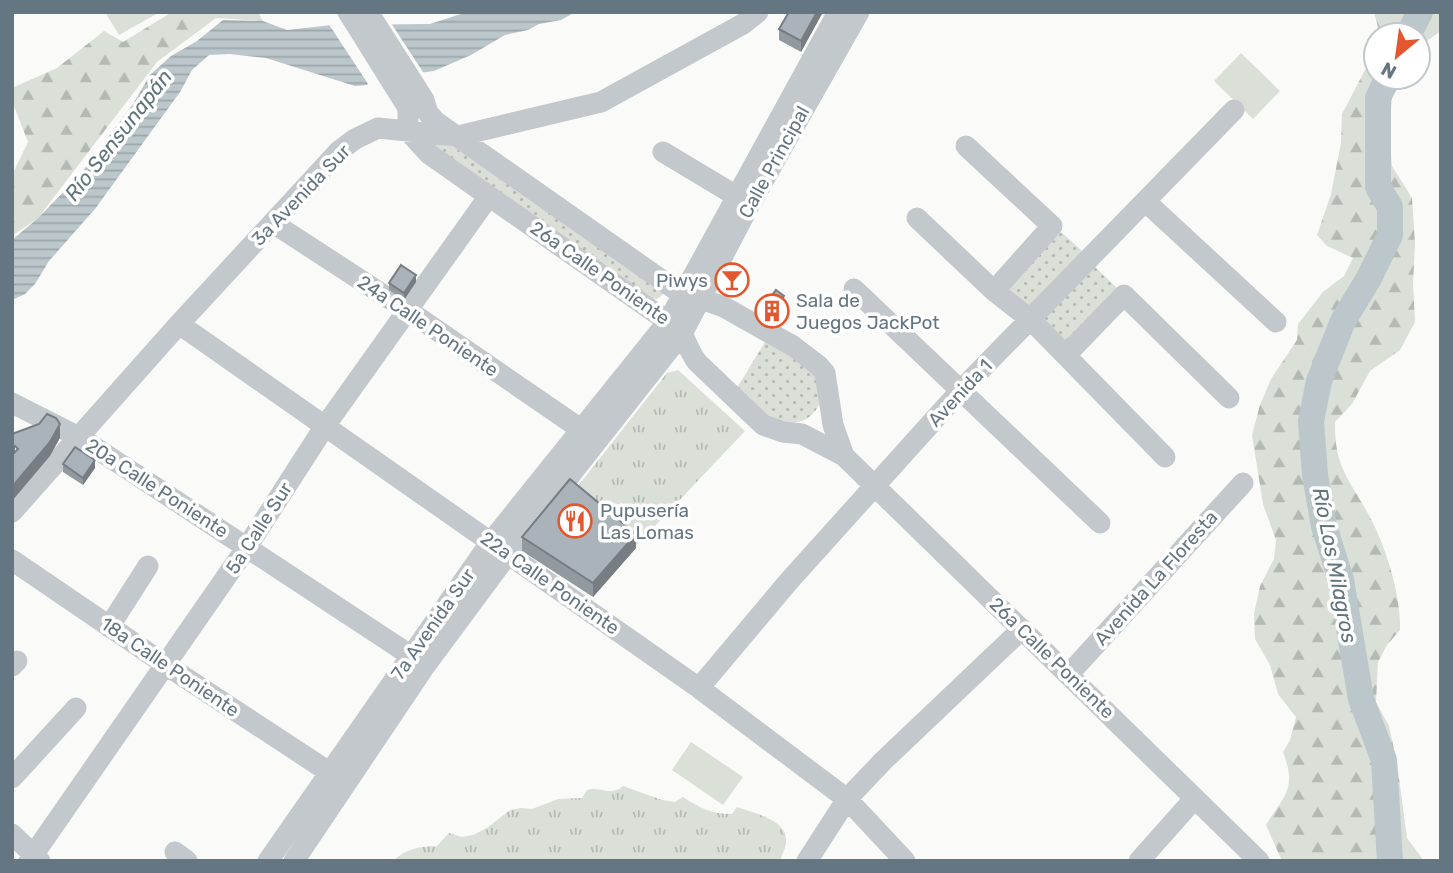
<svg xmlns="http://www.w3.org/2000/svg" width="1453" height="873" viewBox="0 0 1453 873" font-family="Rubik,sans-serif">
	<style>
		.grass { fill: url(#grass-tufts) }
		.forest { fill: url(#forest-firs) }
		.park { fill: url(#park-dots) }
		.pitch { fill: #dadfd7 }
		.water { fill: url(#water-rules) }
		.pier { fill: #fafaf8 }
		.lines { fill: none; stroke-linecap: round; stroke-linejoin: round }
		.river { stroke: #bbc7cb; stroke-width: 26 }
		.minor { stroke: #c3c8cc; stroke-width: 21 }
		.wall { fill: #929a9f }
		.shaded-wall { fill: #777d82 }
		.building { fill: #aab3b9; stroke: #777d82; stroke-width: 2 }
		.labels { text-anchor: middle; dominant-baseline: central; stroke-width: 7; stroke-linejoin: round; paint-order: stroke }
		.street-label { font-size: 19px; fill: #657683; stroke: #fff }
		.poi-label { font-size: 19px; fill: #657683; stroke: #fff; text-anchor: start }
		.water-label { font-size: 21px; font-style: italic; fill: #60757c; stroke: #fff }
	</style>
	<defs>
		<pattern id="grass-tufts" width="24" height="20" patternUnits="userSpaceOnUse" patternTransform="scale(1.75)"><rect width="24" height="20" fill="#dadfd7"/><path d="M3 7l-1-3M5 7V3M7 7l1-3M15 17l-1-3M17 17v-4M19 17l1-3" fill="none" stroke="#b4b9b4"/></pattern>
		<pattern id="forest-firs" width="22" height="20" patternUnits="userSpaceOnUse" patternTransform="scale(1.75)"><rect width="22" height="20" fill="#dadfd7"/><path d="M5 1l3.5 6h-7zM16 11l3.5 6h-7z" fill="#b4b9b4"/></pattern>
		<pattern id="park-dots" width="8" height="8" patternUnits="userSpaceOnUse" patternTransform="scale(1.75)"><rect width="8" height="8" fill="#dadfd7"/><path d="M2 2h.1M6 6h.1" fill="none" stroke="#b4b9b4" stroke-width="1.8" stroke-linecap="round"/></pattern>
		<pattern id="water-rules" width="6" height="5" patternUnits="userSpaceOnUse" patternTransform="scale(1.75)"><rect width="6" height="5" fill="#bbc7cb"/><path d="M0 2.5h6" fill="none" stroke="#9ca6aa"/></pattern>
	</defs>
	<rect width="100%" height="100%" fill="#fafaf8"/>
	<path class="grass" d="M678,370L745,431L637,545L574,491L667,373Z
		M623,786L662,800L675,802L683,797C700,808 711,814 732,814L737,807C753,813 785,819 786,839C787,846 782,854 780,861H393C406,849 420,846 437,846L449,833L462,837L473,835L487,828L510,810L521,808L532,809L558,799L582,798L587,790C600,786 611,797 623,786Z"/>
	<path class="forest" d="M172,12H258L263,21L216,18L157,62L38,218L12,236V175L28,142L12,101V88L57,68L104,31L123,42Z
		M1374,12H1441V31L1425,42L1418,57V35H1380Z
		M1376,49V77H1406L1392,97L1389,134L1392,166L1412,198L1415,244L1413,284L1415,322L1400,350L1370,371L1352,404L1335,422C1334,470 1352,482 1372,521C1387,551 1401,596 1400,630L1387,645L1378,662L1376,702L1389,726L1397,763L1407,838L1424,861H1282L1266,825C1285,794 1297,789 1283,752L1290,740L1296,717L1278,694L1270,665L1255,639L1254,614L1260,586L1274,559L1276,540L1263,504L1252,435L1260,405L1271,379L1297,340L1298,324L1323,292L1344,276L1353,258L1327,246L1317,235L1331,194L1341,143L1342,114Z"/>
	<path class="park" d="M431,138H441L665,293L657,299L651,298L433,150Z
		M1061,232L1090,258L1030,319L1001,296Z
		M1093,265L1124,295L1066,355L1037,325Z
		M765,342L789,353L820,379C820,386 822,394 820,401C814,423 789,428 771,418C758,412 746,400 735,391Z"/>
	<path class="pitch" d="M105,12H160L119,35Z
		M1241,53L1280,91L1253,119L1214,81Z
		M691,742L743,777L723,805L672,770Z"/>
	<path class="water" d="M467,12H575L561,20L539,24L528,30L505,35L471,55L434,71L371,79L367,85L355,86L266,58L230,54L209,55L192,70L180,92L95,209L49,261L35,284L25,294L12,300V240L38,218L80,175L133,104L150,75L171,56L197,41L223,20L263,21L287,30L332,25L430,24Z"/>
	<path class="pier" d="M389,20L425,75L373,83L370,87L328,23Z"/>
	<g class="lines">
		<path class="river" d="M1408,35L1420,12
			M1388,77L1378,98V187L1390,207V235L1369,278L1343,321L1319,381L1311,421L1315,475L1324,526L1341,580L1361,699L1384,760L1390,861"/>
		<path class="minor" d="M348,12L408,108V131L429,154L657,314C689,329 680,338 697,362L763,425L783,432L802,434L844,456L1259,861
			M368,12L424,100L428,113L435,121L676,290L724,307L793,346L818,365L825,373L833,425L844,456
			M966,146L1052,226L994,291
			M663,152L738,197
			M1145,201L1276,322
			M917,218L994,291L1030,319L1165,457
			M273,223L419,318L582,430
			M854,289L1100,523
			M179,324L699,688L847,799L905,861
			M1066,355L1124,295L1229,398
			M12,403L79,437L410,655
			M12,512L179,324L339,151L355,139L378,128L458,136L601,102L743,24L758,12
			M12,560L166,665L329,772
			M109,627L148,566
			M12,666L17,661
			M1069,674L1243,483
			M699,688L789,581L961,390L1234,110
			M12,778L76,708
			M12,834L40,861
			M175,852L187,861
			M29,861L247,547L325,426L489,196
			M268,861L490,543L669,320L838,12
			M294,861L425,666L508,554L683,332L750,204L859,12
			M807,861L847,799L883,761L1022,629
			M1139,861L1195,798"/>
	</g>
	<path class="wall" d="M822,12L801,52L779,40V29Z
		M416,282L404,300L389,290V283Z
		M784,303L768,324L760,318V311Z
		M63,464L95,468L83,485L63,472Z
		M522,537L636,548L593,597L522,551Z"/>
	<path class="shaded-wall" d="M817,12H822V14L801,52V41Z
		M416,275V282L404,300V293Z
		M784,296V303L768,324V316Z
		M60,424V438L50,456L12,501V487Z
		M15,446V460L12,461V447Z
		M95,460V468L83,485V478Z
		M636,534V548L593,597V583Z"/>
	<path class="building" d="M789,12H817L801,41L779,29Z
		M401,265L416,275L404,293L389,283Z
		M776,290L784,296L768,316L760,311Z
		M47,414L56,418L60,424L50,442L12,487V455L18,449L15,446L12,447V434L39,424Z
		M75,447L95,460L83,478L63,464Z
		M570,479L636,534L593,583L522,537Z"/>
	<defs>
		<symbol id="bar-ring" viewBox="-11 -11 22 22"><circle r="9.5" fill="#fff" stroke="#e4572e" stroke-width="1.5"/><path d="M-6-5H6L.8 .8V4.5H3.5V6h-7V4.5H-.8V.8Z" fill="#e4572e"/></symbol>
		<symbol id="building-ring" viewBox="-11 -11 22 22"><circle r="9.5" fill="#fff" stroke="#e4572e" stroke-width="1.5"/><path d="M-4-6H4V6H1V3H-1V6H-4ZM-2.5-4.3h1.7v1.8h-1.7ZM.8-4.3h1.7v1.8H.8ZM-2.5-1h1.7V.8h-1.7ZM.8-1h1.7V.8H.8Z" fill="#e4572e"/></symbol>
		<symbol id="restaurant-ring" viewBox="-11 -11 22 22"><circle r="9.5" fill="#fff" stroke="#e4572e" stroke-width="1.5"/><path d="M-5-6h1v4h1v-4h1v4h1v-4h1v5L-1.5 .5V6h-2V.5L-5-1ZM5-6V6H3V1.5H1.5Q1.5-4 5-6Z" fill="#e4572e"/></symbol>
	</defs>
	<g fill-rule="evenodd">
		<use href="#bar-ring" x="713" y="261" width="38" height="38"/>
		<use href="#building-ring" x="753" y="292" width="38" height="38"/>
		<use href="#restaurant-ring" x="556" y="502" width="38" height="38"/>
	</g>
	<g class="labels">
		<g class="street-label">
			<text transform="translate(774 162) rotate(-61)">Calle Principal</text>
			<text transform="translate(301 195) rotate(-46)">3a Avenida Sur</text>
			<text transform="translate(600 273) rotate(35)">26a Calle Poniente</text>
			<text transform="translate(428 326) rotate(34)">24a Calle Poniente</text>
			<text transform="translate(960 393) rotate(-47)">Avenida 1</text>
			<text transform="translate(157 488) rotate(33)">20a Calle Poniente</text>
			<text transform="translate(259 528) rotate(-57)">5a Calle Sur</text>
			<text transform="translate(1156 578) rotate(-48)">Avenida La Floresta</text>
			<text transform="translate(550 583) rotate(35)">22a Calle Poniente</text>
			<text transform="translate(433 624) rotate(-55)">7a Avenida Sur</text>
			<text transform="translate(1052 658) rotate(44)">26a Calle Poniente</text>
			<text transform="translate(170 667) rotate(34)">18a Calle Poniente</text>
		</g>
		<g class="poi-label">
			<text x="708" y="280" text-anchor="end">Piwys</text>
			<text x="796" y="300">Sala de<tspan x="796" dy="22">Juegos JackPot</tspan></text>
			<text x="600" y="510">Pupusería<tspan x="600" dy="22">Las Lomas</tspan></text>
		</g>
		<g class="water-label">
			<text transform="translate(118 135) rotate(-52)">Río Sensunapán</text>
			<text transform="translate(1335 565) rotate(79)">Río Los Milagros</text>
		</g>
	</g>
	<rect width="1453" height="873" fill="none" stroke="#657683" stroke-width="28"/>
	<g transform="translate(1397 56) rotate(209)"><circle r="33" fill="#ffffff" stroke="#c1c8cd" stroke-width="2"/>
	<path d="M0-5L12 26L0 18L-12 26Z" fill="#e4572e"/>
	<text y="-10" font-size="19" font-weight="bold" text-anchor="middle" fill="#657683">N</text>
	</g>
</svg>
